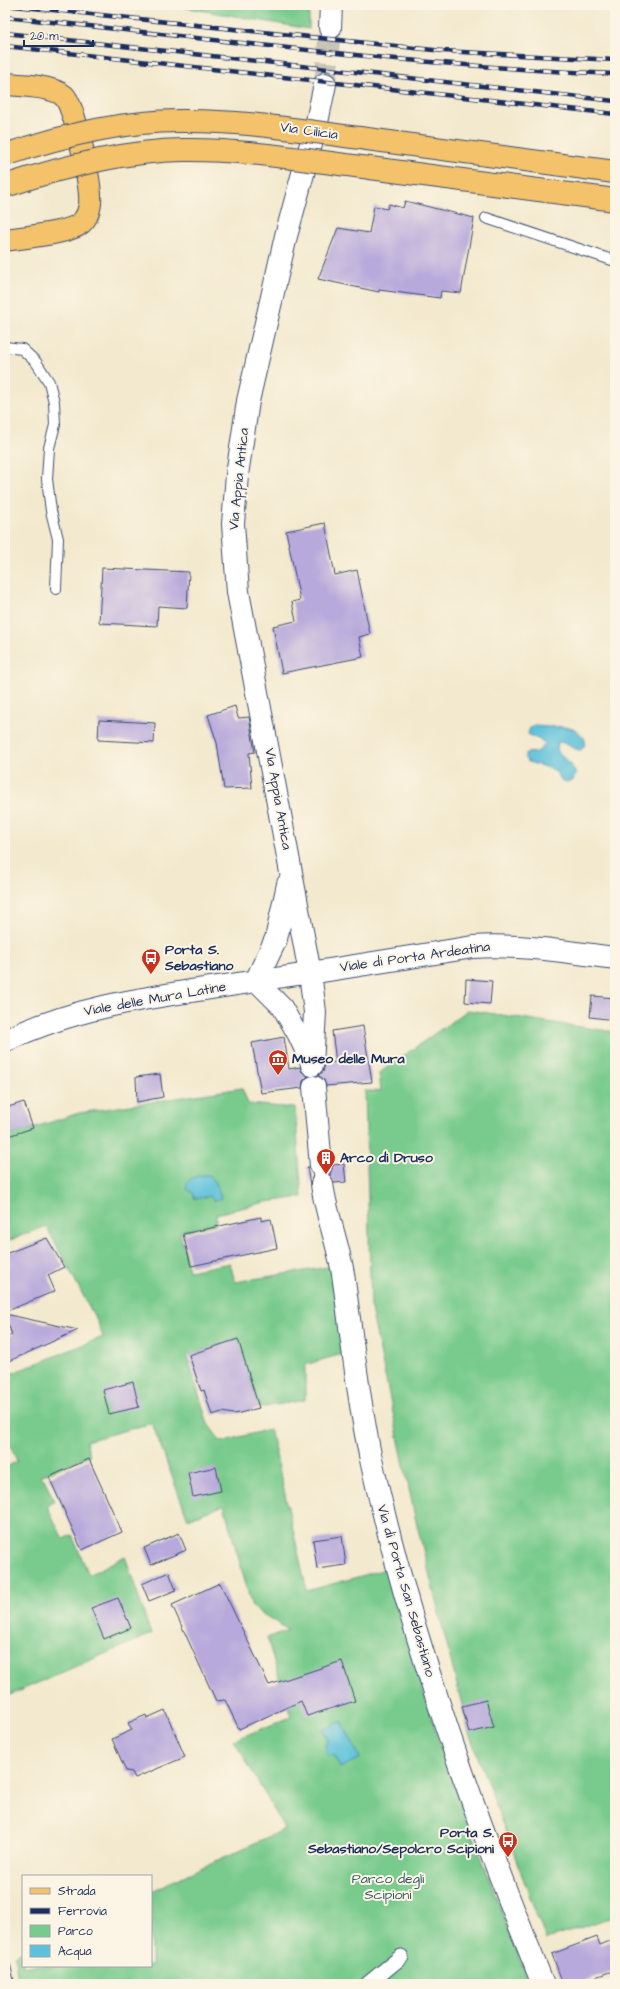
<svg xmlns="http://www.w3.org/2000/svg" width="620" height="1989" viewBox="0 0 620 1989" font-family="'Architects Daughter',sans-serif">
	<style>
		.green { fill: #79cb8d; stroke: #4a7d76 }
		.water { fill: #5cc1da; stroke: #3c789c }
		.building { fill: #b7a9db }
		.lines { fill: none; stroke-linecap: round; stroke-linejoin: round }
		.tertiary-tunnel { stroke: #c8c4b8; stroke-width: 22; stroke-dasharray: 22 11; stroke-linecap: butt }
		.service-casing { stroke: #3b4b6f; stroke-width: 12 }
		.pedestrian-casing { stroke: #3b4b6f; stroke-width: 17 }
		.minor-casing { stroke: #3b4b6f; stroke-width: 22 }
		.tertiary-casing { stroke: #3b4b6f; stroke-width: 24 }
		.primary-casing { stroke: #3b4b6f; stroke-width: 24 }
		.service { stroke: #fff; stroke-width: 10 }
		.pedestrian { stroke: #fff; stroke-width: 15 }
		.minor { stroke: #fff; stroke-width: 20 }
		.tertiary { stroke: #fff; stroke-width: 22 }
		.primary { stroke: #f3c26a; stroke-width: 22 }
		.rail-casing { stroke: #1b2f5e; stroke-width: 4.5 }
		.rail { stroke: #fcf5e5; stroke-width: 3; stroke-dasharray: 9; stroke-linecap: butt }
		.primary-bridge-casing { stroke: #3b4b6f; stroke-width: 24; stroke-linecap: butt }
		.primary-bridge { stroke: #f3c26a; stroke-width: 22 }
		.labels { text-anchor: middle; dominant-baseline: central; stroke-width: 4; stroke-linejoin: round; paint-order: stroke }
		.street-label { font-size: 14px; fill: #1b2f5e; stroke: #fcf5e5 }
		.poi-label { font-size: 14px; font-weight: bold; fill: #1b2f5e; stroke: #fcf5e5; text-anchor: start }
		.park-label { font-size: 14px; fill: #32566a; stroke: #fcf5e5 }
	</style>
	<rect width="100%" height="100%" fill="#fcf5e5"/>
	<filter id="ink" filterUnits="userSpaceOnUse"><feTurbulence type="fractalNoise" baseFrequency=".025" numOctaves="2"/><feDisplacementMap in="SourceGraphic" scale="8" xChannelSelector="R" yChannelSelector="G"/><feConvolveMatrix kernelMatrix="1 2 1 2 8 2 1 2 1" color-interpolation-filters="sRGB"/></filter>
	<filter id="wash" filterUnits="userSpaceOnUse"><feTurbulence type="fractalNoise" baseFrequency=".012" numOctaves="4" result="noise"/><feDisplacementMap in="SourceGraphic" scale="16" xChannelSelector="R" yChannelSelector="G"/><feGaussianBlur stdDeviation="0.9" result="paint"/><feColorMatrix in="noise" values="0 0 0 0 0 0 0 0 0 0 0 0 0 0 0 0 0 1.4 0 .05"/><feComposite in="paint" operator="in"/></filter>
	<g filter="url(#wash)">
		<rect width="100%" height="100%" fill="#f3e9ce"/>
		<path class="green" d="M171,5H309V29Z
			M468,1010L615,1032V1916L546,1940L469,1733L415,1517L371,1309L365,1091H381L379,1073Z
			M242,1088L248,1104L295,1108L302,1197L266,1202L216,1214V1224L180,1232L189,1271L230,1263L235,1282L334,1266L348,1352L305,1365V1400L259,1408L237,1339L187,1356L208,1424L221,1442L270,1429L307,1591L386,1569L443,1755L529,1984H19L14,1955L23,1951V1966H151V1891L285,1829L234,1740L291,1717L267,1638L288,1630L252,1607L224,1505L188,1519L152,1423L86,1441L90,1455L40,1476L44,1479L54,1501L47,1506L63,1539L72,1535L89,1575L125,1556L151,1634L5,1697V1468L17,1461L5,1433V1376L103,1337L98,1323L46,1226L5,1242V1137L79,1113Z"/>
		<path class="water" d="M534,725C554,731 569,719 585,739L584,747L581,750C573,750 567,742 558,742L557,750C565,760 572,762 576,775L573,780L567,782L561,780C555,765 538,767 527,761L525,758L526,753L537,752L545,744C541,738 533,739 528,734L530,727Z
			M202,1175H209L216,1183L221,1198L214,1201L210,1196L195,1199L193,1193L187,1189V1183L192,1178Z
			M342,1721L360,1758L340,1768L335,1756L328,1755L325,1745L328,1740L323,1730Z"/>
		<g id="blocks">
			<path class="building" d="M405,201L474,218L461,293L441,291L440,298L379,290V292L318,279L338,228L369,233L374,206L387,209L389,204L403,208Z
				M325,523L335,575L357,570L370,634L359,637L363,657L282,673L273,626L296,621L292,602L300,600L286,531Z
				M102,568L189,572L187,608L158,606L157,626L99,623Z
				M235,706L238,718L249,717L255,752L249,753L252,788L224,789L217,743L208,715Z
				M99,720L155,723L154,743L98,740Z
				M466,979L492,981L490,1004L465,1002Z
				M592,996L615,998V1020L590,1017Z
				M363,1026L372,1082L326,1086L324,1080L318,1075L323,1072L325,1064L336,1062L332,1031Z
				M284,1037L289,1069L300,1067L301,1071L308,1076L303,1081L302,1088L261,1093L252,1043Z
				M160,1074L163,1097L137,1102L136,1077Z
				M24,1102L33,1128L5,1137V1108Z
				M344,1164L346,1182L334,1183L330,1175L333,1165Z
				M307,1167H309L313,1175L310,1185Z
				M261,1217V1221L271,1219L277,1248L191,1266L183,1234Z
				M47,1238L64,1267L48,1275L55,1291L5,1312V1254Z
				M5,1314L78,1330L5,1363V1337L12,1335Z
				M238,1339L259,1408L240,1413L233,1414L222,1412L212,1415L204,1390L201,1391L189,1355Z
				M133,1382L139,1407L109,1414L103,1390Z
				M89,1459L122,1532L82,1550L49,1477Z
				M216,1467L221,1491L193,1497L188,1473Z
				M179,1533L186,1550L151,1565L144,1548Z
				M342,1536L346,1565L317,1569L313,1540Z
				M169,1572L176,1590L149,1601L142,1584Z
				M220,1583L269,1685L342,1661L355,1701L307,1716L301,1701L239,1729L225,1700L216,1701L172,1605Z
				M118,1598L131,1628L104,1639L91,1608Z
				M486,1700L494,1727L469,1733L462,1706Z
				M165,1710L185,1757L135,1778L132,1772L126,1771L112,1739L132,1730L128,1723L146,1715L147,1718Z
				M597,1937L600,1945L615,1939V1970L576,1984H563L552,1954Z"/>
		</g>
	</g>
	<g filter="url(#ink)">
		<use href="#blocks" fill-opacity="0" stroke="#3b4b6f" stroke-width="1"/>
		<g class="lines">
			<path class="tertiary-tunnel" d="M325,84L330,28"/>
			<defs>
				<path id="service" d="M486,218L615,261
					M5,347L22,349L36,362L49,382L54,402L55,425L49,448L47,479L51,511L58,539L56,589
					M5,1966L9,1984"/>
				<path id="pedestrian" d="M368,1984L401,1957"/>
				<path id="minor" d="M256,981L282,1007L298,1035L312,1065
					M256,981L310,973"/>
				<path id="tertiary" d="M330,28L331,5
					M310,973L473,947C521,944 568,952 615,958
					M5,1041C84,1002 171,995 256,981L276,939L288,884
					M312,1065L315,1012L310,973L238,592L233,524L237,475L248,401L286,236L317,122L325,84
					M314,1087L321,1166
					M322,1184C326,1214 338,1243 343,1274C352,1337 358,1401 372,1464C412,1642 474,1815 543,1984"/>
				<path id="primary" d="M5,84C20,85 53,86 64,96C75,106 92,187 90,204C89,211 87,218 81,223C69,234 22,237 5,240
					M367,139L615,172
					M370,168L615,200"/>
			</defs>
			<use href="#service" class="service-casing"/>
			<use href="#pedestrian" class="pedestrian-casing"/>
			<use href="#minor" class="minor-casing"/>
			<use href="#tertiary" class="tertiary-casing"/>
			<use href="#primary" class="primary-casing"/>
			<use href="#service" class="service"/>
			<use href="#pedestrian" class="pedestrian"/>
			<use href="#minor" class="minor"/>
			<use href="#tertiary" class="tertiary"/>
			<use href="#primary" class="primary"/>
			<defs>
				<path id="rail" d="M5,5L443,51L615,60
					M5,17C208,38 411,66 615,74
					M5,33L615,101
					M5,46L615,114"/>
			</defs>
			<use href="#rail" class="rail-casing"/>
			<use href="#rail" class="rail"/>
			<defs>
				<path id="primary-bridge" d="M5,155C61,136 120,121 180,121C243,120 304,131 367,139
					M5,186C62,167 123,151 183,150C245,149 309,161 370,168"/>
			</defs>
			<use href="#primary-bridge" class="primary-bridge-casing"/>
			<use href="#primary-bridge" class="primary-bridge"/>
		</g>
	</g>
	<defs>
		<symbol id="bus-pin" viewBox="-11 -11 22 30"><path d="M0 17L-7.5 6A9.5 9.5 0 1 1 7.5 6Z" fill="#c8321e" stroke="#fcf5e5"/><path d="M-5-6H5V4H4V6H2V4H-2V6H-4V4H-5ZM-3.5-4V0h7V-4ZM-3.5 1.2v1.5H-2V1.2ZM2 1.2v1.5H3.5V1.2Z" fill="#fff"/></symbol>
		<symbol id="museum-pin" viewBox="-11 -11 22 30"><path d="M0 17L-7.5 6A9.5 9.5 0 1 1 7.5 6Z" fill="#c8321e" stroke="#fcf5e5"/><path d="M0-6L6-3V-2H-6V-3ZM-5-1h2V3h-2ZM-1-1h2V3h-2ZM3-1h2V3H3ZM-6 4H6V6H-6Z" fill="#fff"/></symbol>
		<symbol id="building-pin" viewBox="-11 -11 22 30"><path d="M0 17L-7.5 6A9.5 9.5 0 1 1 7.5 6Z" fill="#c8321e" stroke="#fcf5e5"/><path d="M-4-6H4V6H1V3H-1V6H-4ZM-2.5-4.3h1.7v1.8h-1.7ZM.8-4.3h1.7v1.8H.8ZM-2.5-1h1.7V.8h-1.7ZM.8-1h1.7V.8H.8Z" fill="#fff"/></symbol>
	</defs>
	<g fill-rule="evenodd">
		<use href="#bus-pin" x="140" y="947" width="22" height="30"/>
		<use href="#museum-pin" x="267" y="1048" width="22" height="30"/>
		<use href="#building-pin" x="315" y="1147" width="22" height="30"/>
		<use href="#bus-pin" x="497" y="1830" width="22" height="30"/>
	</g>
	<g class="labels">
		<g class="street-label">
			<text transform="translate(309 131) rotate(8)">Via Cilicia</text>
			<text transform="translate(239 479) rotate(-84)">Via Appia Antica</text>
			<text transform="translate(278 799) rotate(80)">Via Appia Antica</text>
			<text transform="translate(415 957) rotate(-8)">Viale di Porta Ardeatina</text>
			<text transform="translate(155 999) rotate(-10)">Viale delle Mura Latine</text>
			<text transform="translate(406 1591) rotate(74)">Via di Porta San Sebastiano</text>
		</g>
		<g class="poi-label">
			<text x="165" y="950">Porta S.<tspan x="165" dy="16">Sebastiano</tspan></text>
			<text x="292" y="1059">Museo delle Mura</text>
			<text x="340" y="1158">Arco di Druso</text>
			<text x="494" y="1833" text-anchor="end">Porta S.<tspan x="494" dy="16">Sebastiano/Sepolcro Scipioni</tspan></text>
		</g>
		<g class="park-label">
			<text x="388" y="1879">Parco degli<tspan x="388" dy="16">Scipioni</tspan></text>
		</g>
	</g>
	<rect width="620" height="1989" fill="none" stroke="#fcf5e5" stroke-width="20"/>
	<rect x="22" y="1875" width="130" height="92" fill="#fcf5e5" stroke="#a2a6af"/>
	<rect x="30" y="1888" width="20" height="6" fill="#f3c26a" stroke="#a2a6af"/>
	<text x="58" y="1895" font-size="12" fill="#1b2f5e">Strada</text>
	<rect x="30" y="1908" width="20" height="6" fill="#1b2f5e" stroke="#a2a6af"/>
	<text x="58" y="1915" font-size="12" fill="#1b2f5e">Ferrovia</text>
	<rect x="30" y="1925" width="20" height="12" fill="#79cb8d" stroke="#a2a6af"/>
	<text x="58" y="1935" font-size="12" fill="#1b2f5e">Parco</text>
	<rect x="30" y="1945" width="20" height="12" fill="#5cc1da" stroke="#a2a6af"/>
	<text x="58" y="1955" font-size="12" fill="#1b2f5e">Acqua</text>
	<path d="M24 40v6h69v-6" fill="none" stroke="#1b2f5e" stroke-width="2"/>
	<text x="30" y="40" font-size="12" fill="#1b2f5e" stroke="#fcf5e5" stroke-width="3" paint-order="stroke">20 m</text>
</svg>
